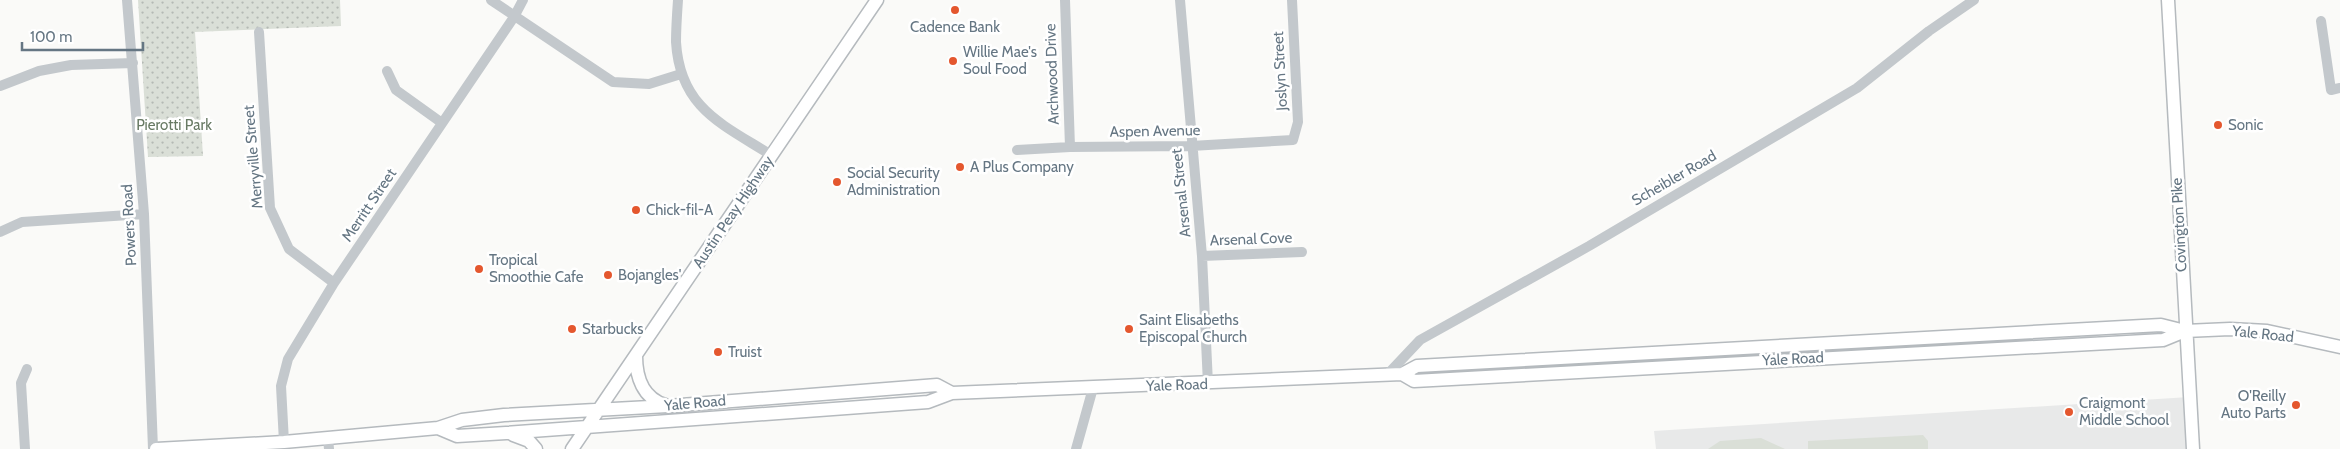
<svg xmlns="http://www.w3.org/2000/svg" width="2340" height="449" viewBox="0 0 2340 449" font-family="Cabin,sans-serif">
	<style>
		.built { fill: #e8e9e9 }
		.green { fill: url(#green-dots) }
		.pitch { fill: #dadfd7 }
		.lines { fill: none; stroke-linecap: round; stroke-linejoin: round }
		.major-casing { stroke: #b5babe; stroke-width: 15 }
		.minor { stroke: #c3c8cc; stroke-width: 10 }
		.major { stroke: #fff; stroke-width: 12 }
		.poi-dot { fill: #e4572e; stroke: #fff; stroke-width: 2 }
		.labels { text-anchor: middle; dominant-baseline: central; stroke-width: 5; stroke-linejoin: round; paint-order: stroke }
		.poi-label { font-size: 15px; fill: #657683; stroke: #fff; text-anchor: start }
		.street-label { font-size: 15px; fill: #657683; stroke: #fff }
		.park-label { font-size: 15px; fill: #687a64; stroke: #fff }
	</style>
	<defs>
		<pattern id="green-dots" width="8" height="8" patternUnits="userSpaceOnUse" patternTransform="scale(1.25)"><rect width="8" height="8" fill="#dadfd7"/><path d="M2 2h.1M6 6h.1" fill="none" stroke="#b4b9b4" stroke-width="1.8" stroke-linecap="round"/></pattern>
	</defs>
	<rect width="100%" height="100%" fill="#fafaf8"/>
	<path class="built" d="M2189,397L2193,449H1656L1654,431Z"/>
	<path class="green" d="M138,0H340L341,26L195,32L203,156L148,157Z"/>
	<path class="pitch" d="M1923,435L1928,441V449H1808V441Z
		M1761,438L1785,449H1708L1720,441Z"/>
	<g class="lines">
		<defs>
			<path id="major" d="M2168,0L2193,449
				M636,356C636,377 643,398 665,405
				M1402,374L1414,381L2163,340L2185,331
				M438,428L457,436L506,433L928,402L952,393L1402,374L1417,366L2161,325L2185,331L2230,329L2267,331L2340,347
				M513,435L529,441L536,449
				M156,449L284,442L438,428L462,420L504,415L668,406L937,385L952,393
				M572,449L877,0"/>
		</defs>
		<use href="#major" class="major-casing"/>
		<path class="minor" d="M127,0L144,214L153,449
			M491,0L613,82L649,84L681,74
			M678,0C677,14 676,28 676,42C680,108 722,124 771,155
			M1065,0L1070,147
			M1180,0L1202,256L1208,384
			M2321,21L2331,90L2340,88
			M259,32L270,208L289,249L334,283
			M387,71L396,90L442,123
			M0,86L39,71L71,65L133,63
			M1017,150L1070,147L1191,146L1293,140L1298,122L1292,0
			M0,232L22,222L144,214
			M1202,256L1302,252
			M1387,375L1420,340L1589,246L1857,88L1929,31L1974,0
			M328,438L329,449
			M284,442L281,386L288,359L334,283L514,17L523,0
			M25,449L21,383L27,369
			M1076,449L1093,388"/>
		<use href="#major" class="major"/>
	</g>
	<g class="poi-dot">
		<circle cx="955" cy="10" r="5"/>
		<circle cx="953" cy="61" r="5"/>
		<circle cx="2218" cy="125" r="5"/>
		<circle cx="960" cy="167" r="5"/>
		<circle cx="837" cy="182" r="5"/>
		<circle cx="636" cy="210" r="5"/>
		<circle cx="479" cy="269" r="5"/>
		<circle cx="608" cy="275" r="5"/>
		<circle cx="572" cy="329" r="5"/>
		<circle cx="1129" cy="329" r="5"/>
		<circle cx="718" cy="352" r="5"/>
		<circle cx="2296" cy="405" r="5"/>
		<circle cx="2069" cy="412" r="5"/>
	</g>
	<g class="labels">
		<g class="poi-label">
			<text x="955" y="27" text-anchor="middle">Cadence Bank</text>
			<text x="963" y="52">Willie Mae's<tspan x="963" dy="17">Soul Food</tspan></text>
			<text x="2228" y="125">Sonic</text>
			<text x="970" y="167">A Plus Company</text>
			<text x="847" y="173">Social Security<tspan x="847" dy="17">Administration</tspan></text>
			<text x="646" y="210">Chick-fil-A</text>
			<text x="489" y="260">Tropical<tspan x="489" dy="17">Smoothie Cafe</tspan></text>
			<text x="618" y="275">Bojangles'</text>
			<text x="1139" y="320">Saint Elisabeths<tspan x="1139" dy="17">Episcopal Church</tspan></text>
			<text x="582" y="329">Starbucks</text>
			<text x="728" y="352">Truist</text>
			<text x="2286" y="396" text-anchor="end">O'Reilly<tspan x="2286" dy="17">Auto Parts</tspan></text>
			<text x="2079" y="403">Craigmont<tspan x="2079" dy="17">Middle School</tspan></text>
		</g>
		<g class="street-label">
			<text transform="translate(1280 71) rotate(-93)">Joslyn Street</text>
			<text transform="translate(1052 74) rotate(-92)">Archwood Drive</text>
			<text transform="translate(1155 131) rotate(-1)">Aspen Avenue</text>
			<text transform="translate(253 157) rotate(-95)">Merryville Street</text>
			<text transform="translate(1674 178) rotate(-30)">Scheibler Road</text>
			<text transform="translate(1181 193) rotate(-96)">Arsenal Street</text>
			<text transform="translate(369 205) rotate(-56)">Merritt Street</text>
			<text transform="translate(733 212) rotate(-56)">Austin Peay Highway</text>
			<text transform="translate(129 225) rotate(-93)">Powers Road</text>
			<text transform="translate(2179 225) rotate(-93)">Covington Pike</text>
			<text transform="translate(1251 239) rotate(-2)">Arsenal Cove</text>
			<text transform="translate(2263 334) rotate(6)">Yale Road</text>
			<text transform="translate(1793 359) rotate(-3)">Yale Road</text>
			<text transform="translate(1177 385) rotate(-2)">Yale Road</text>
			<text transform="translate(695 403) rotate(-5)">Yale Road</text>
		</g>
		<g class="park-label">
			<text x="174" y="125">Pierotti Park</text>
		</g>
	</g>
	<path d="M22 42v8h121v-8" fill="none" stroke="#657683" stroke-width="2.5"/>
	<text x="30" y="42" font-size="15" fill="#657683" stroke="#ffffff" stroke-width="4" paint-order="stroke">100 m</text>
</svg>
